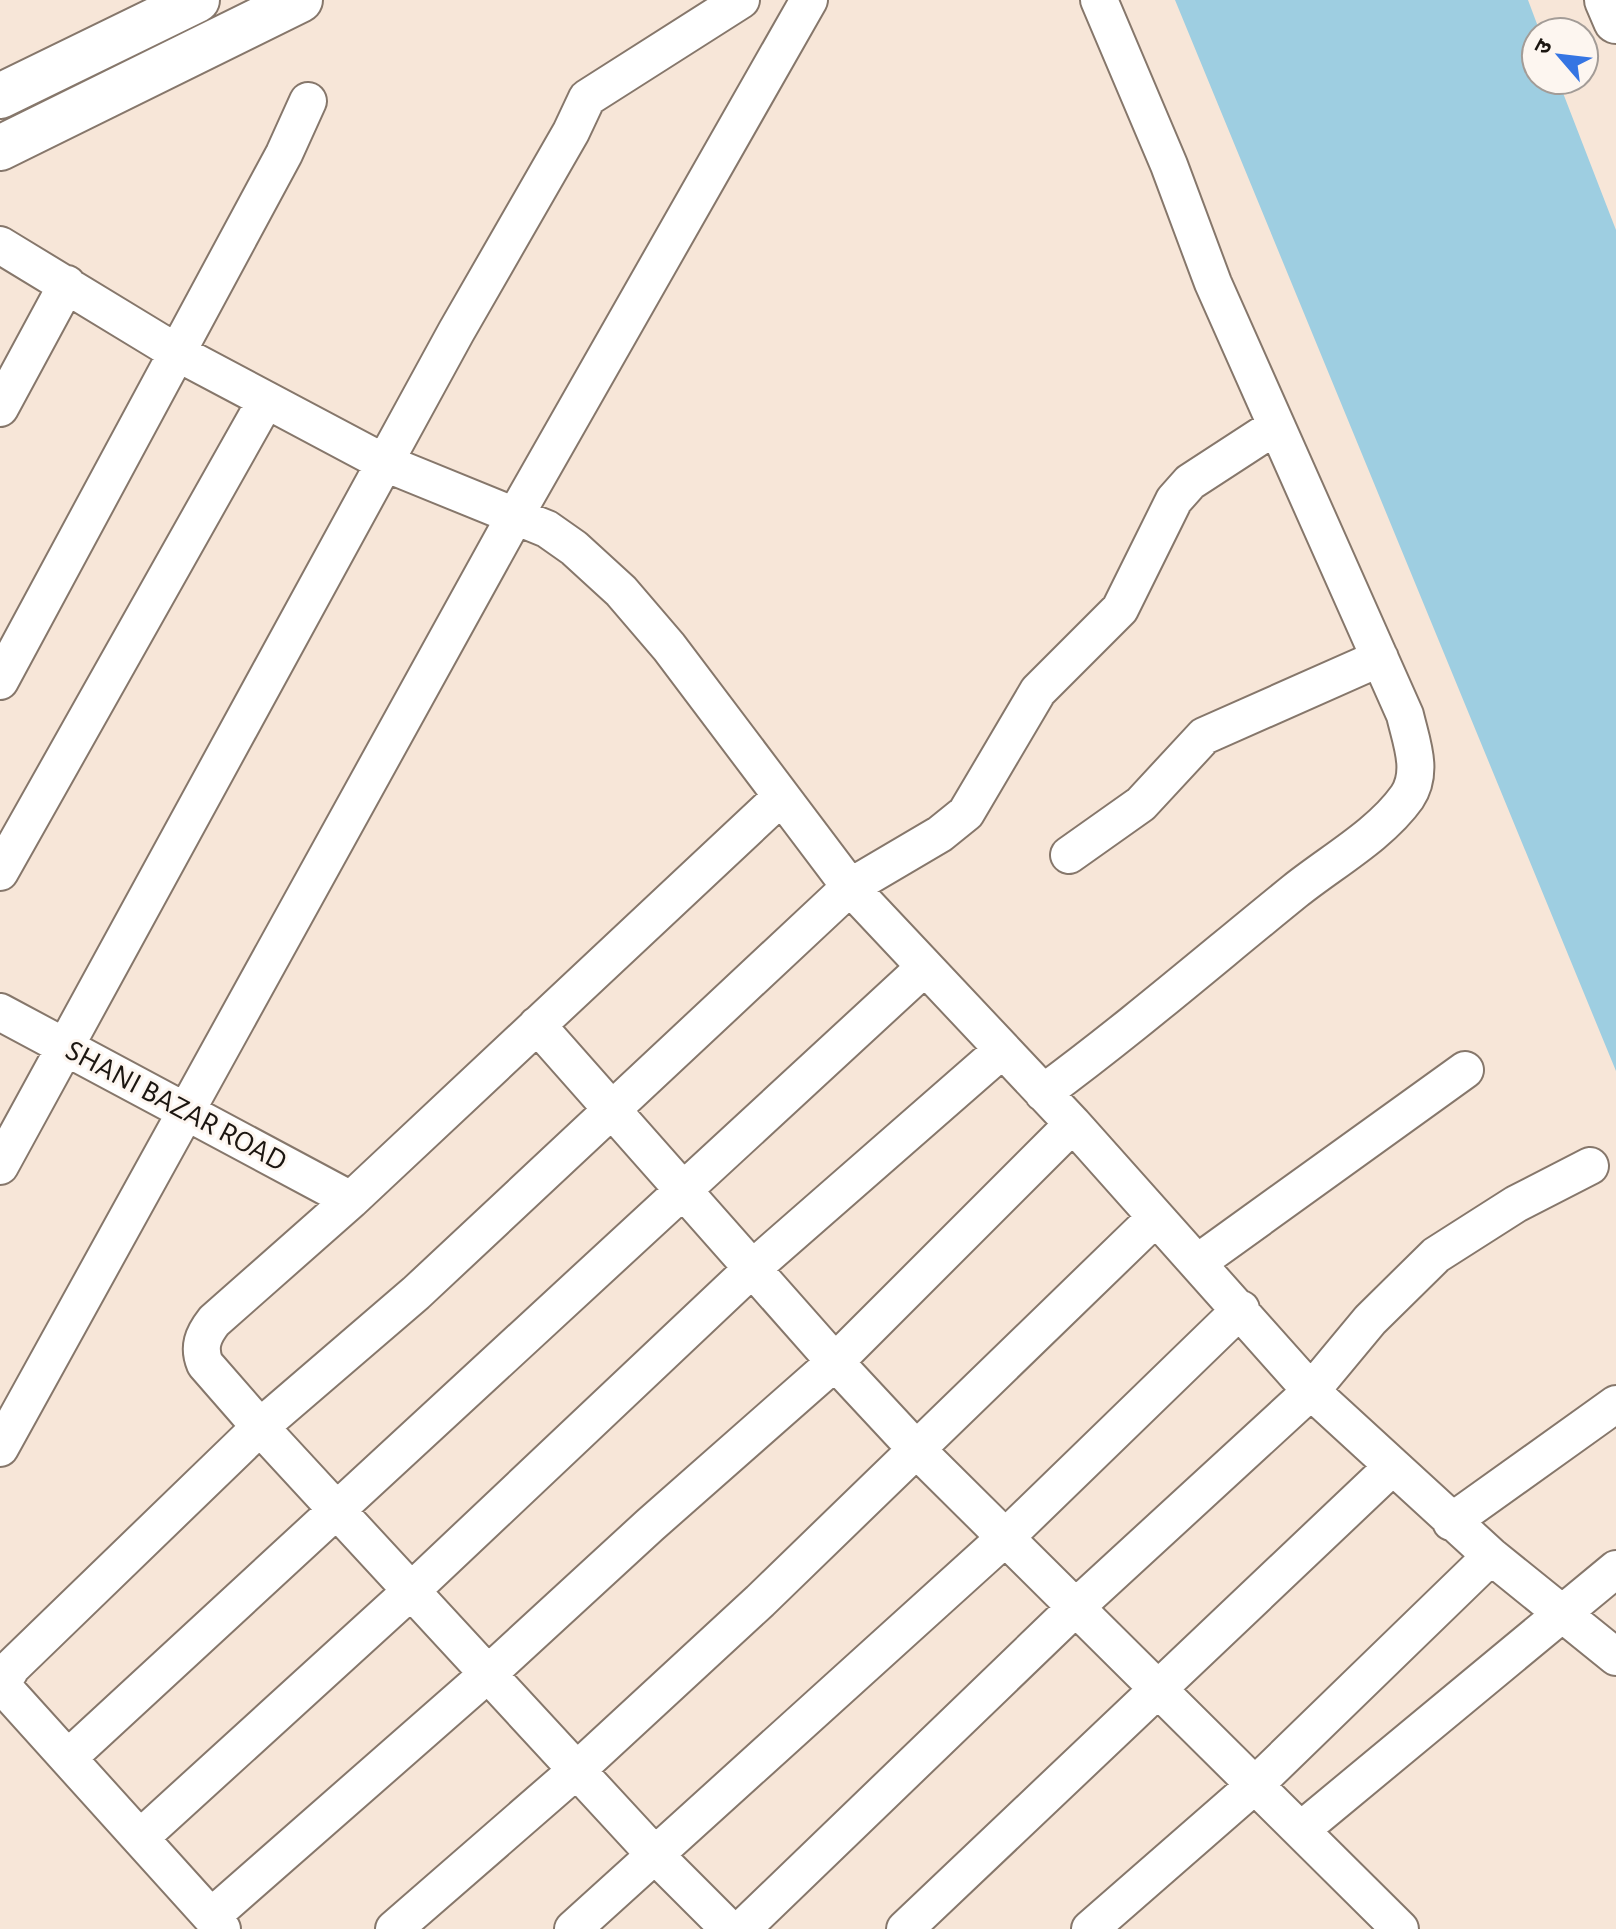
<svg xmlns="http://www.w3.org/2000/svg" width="1616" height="1929" viewBox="0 0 1616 1929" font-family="'Alegreya Sans','Noto Sans Devanagari',sans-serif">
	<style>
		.water { fill: #9ecee1 }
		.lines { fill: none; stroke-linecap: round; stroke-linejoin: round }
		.minor-casing { stroke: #86776b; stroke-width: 40 }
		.tertiary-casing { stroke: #86776b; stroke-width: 48 }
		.secondary-casing { stroke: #86776b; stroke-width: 48 }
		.minor { stroke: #fff; stroke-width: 36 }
		.tertiary { stroke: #fff; stroke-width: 44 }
		.secondary { stroke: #fff; stroke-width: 44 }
		.labels { text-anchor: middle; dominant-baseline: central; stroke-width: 6; stroke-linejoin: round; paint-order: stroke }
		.street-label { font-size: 30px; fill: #1c1611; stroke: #fdf6f0 }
	</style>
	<rect width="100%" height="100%" fill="#f7e6d8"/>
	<path class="water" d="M1175,0H1528L1540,32H1536V80H1558L1616,230V1071Z"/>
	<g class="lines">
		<defs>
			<path id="minor" d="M0,245L176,352L385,463L547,529L574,548L621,591L669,647L850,887L1073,1124L1311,1391L1491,1556L1616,1657
				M0,408L67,284
				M0,681L284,154L308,101
				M1069,855L1141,804L1204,736L1380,658
				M0,872L266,400
				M0,1012L351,1200
				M537,1025L835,1362L916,1449L1400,1929
				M1043,1093C1130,1029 1211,959 1295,891C1331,862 1380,835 1407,797C1424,772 1411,741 1405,715L1213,283L1169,165L1099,0
				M0,1166L456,332L571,132L587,98L741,0
				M1197,1263L1465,1070
				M0,1448L515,516L809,0
				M1451,1522L1616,1404
				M69,1757L924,968
				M1301,1830L1616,1569
				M140,1838L411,1591L754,1267L1001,1051
				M212,1916L489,1673L650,1525L835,1362L1073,1124
				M222,1929L7,1691L5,1679L12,1667L260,1427L416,1293L850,887L940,834L966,813L1038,691L1120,609L1174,500L1190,482L1276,426
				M394,1929L578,1769L760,1601L1154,1219
				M573,1929L1006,1537L1241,1309
				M729,1929L656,1856L260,1427L205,1364C198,1347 203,1335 214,1321L351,1200L780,798
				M742,1929L1076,1607L1311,1391L1370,1320L1436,1255L1516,1204L1590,1166
				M905,1929L1391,1468
				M1090,1929L1255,1785L1491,1556"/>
			<path id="tertiary" d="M1607,0L1616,21"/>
			<path id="secondary" d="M0,96L197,0
				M0,148L300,0"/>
		</defs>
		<use href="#minor" class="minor-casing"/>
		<use href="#tertiary" class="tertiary-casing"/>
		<use href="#secondary" class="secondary-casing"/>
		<use href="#minor" class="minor"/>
		<use href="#tertiary" class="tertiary"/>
		<use href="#secondary" class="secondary"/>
	</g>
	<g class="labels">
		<g class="street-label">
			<text transform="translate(176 1106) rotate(28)">SHANI BAZAR ROAD</text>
		</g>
	</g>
	<g transform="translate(1560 56) rotate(298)"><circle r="38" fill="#fdf6f0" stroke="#a39c97" stroke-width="2"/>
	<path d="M0-6L14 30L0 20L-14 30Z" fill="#3575e3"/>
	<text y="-12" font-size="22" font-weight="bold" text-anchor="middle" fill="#1c1611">उ</text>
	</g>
</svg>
